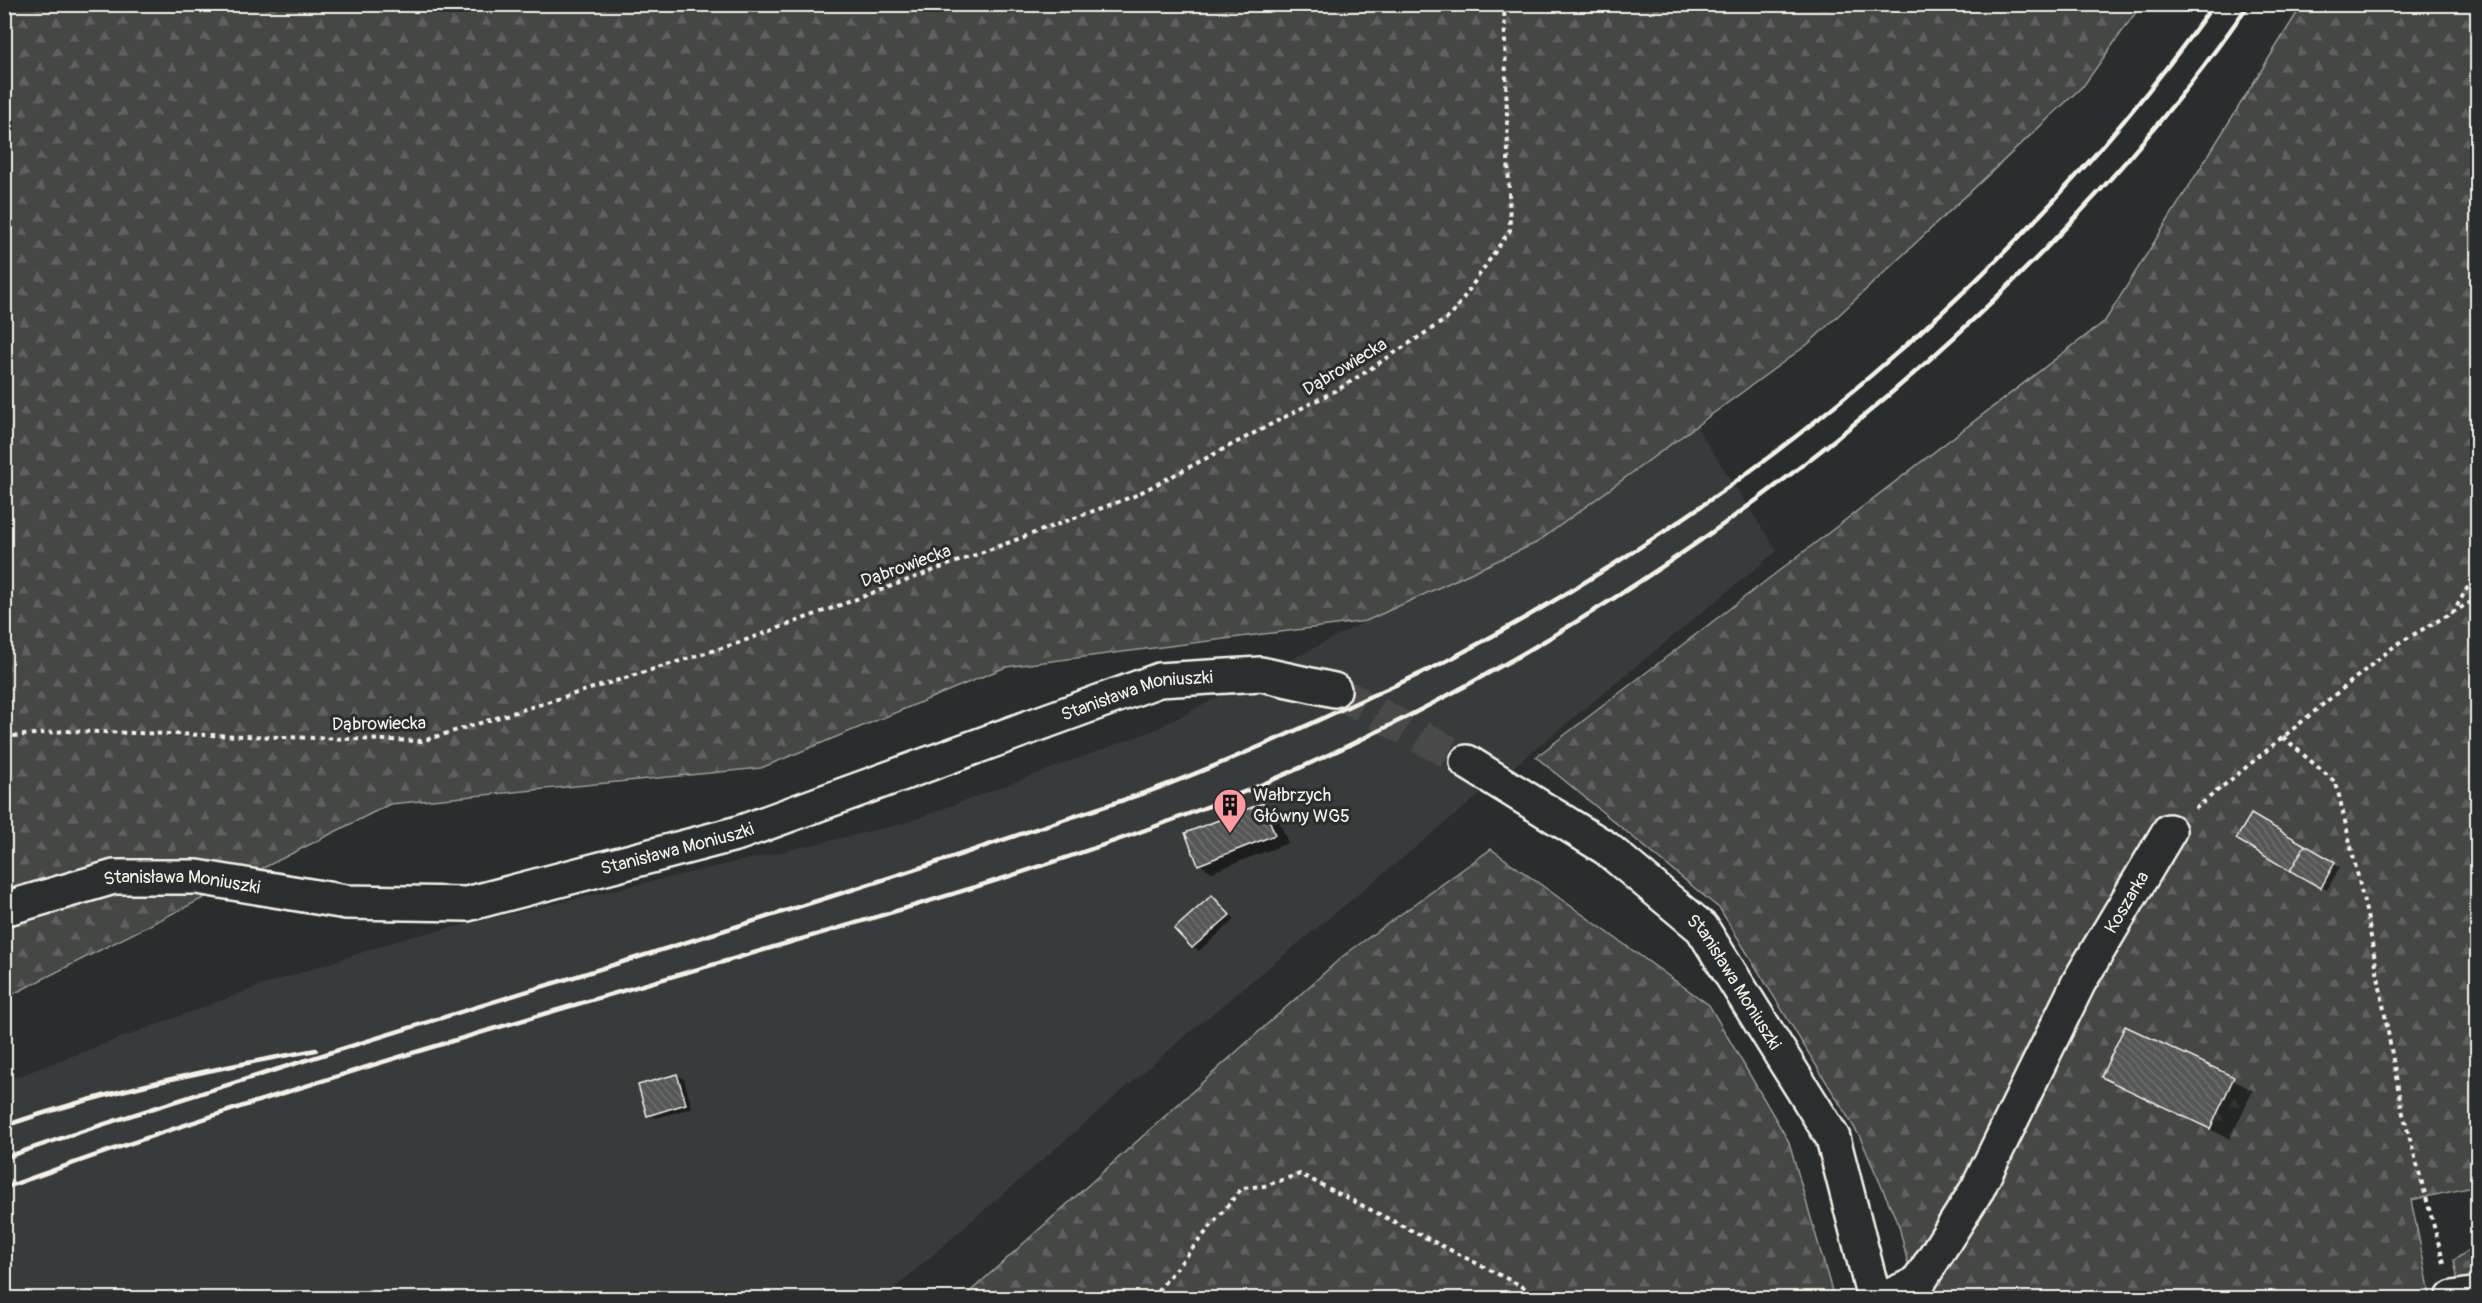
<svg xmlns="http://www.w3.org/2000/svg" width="2482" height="1303" viewBox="0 0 2482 1303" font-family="Pangolin,sans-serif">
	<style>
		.built { fill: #373a3a }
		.forest { fill: url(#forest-firs); stroke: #9c9c96; stroke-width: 1.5 }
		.cemetery { fill: url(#cemetery-stones); stroke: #9c9c96; stroke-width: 1.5 }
		.shadow { fill: #0007 }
		.building { fill: url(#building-back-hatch); stroke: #f4f1e8; stroke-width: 1.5 }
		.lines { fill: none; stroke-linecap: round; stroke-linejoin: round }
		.secondary-tunnel { stroke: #484a4a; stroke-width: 33; stroke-dasharray: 33 16; stroke-linecap: butt }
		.street-casing { stroke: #f4f1e8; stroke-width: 38 }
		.secondary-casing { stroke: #f4f1e8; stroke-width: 38 }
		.path { stroke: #f4f1e8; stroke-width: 4; stroke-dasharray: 4.5 4.5; stroke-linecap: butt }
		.street { stroke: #2a2d2e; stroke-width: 33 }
		.secondary { stroke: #2a2d2e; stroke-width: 33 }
		.rail { stroke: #f4f1e8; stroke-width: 4.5 }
		.labels { text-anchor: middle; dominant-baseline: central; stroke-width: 6; stroke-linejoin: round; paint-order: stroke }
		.street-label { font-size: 18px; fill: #f4f1e8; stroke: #2a2d2e }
		.poi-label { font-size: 18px; fill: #f4f1e8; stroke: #2a2d2e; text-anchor: start }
	</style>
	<defs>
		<pattern id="forest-firs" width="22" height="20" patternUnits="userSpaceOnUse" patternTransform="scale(1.5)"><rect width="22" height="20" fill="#444645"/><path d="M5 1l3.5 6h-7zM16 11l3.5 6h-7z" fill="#606160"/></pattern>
		<pattern id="cemetery-stones" width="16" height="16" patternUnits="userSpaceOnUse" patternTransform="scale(1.5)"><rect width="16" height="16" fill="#444645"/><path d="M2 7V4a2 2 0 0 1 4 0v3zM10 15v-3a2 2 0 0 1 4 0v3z" fill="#606160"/></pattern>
		<pattern id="building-back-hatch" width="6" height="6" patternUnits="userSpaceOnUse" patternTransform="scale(1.5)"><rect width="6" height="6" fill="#555756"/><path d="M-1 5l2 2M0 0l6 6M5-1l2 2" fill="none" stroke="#6e706e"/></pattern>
	</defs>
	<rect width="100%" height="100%" fill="#2a2d2e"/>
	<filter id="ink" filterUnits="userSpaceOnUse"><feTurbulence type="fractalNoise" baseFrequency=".0167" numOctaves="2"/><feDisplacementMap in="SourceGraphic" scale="12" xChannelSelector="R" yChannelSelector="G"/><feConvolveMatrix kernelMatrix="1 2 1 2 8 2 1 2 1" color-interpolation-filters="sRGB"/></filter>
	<g filter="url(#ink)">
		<path class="built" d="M1696,426L1777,551L1190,1032L883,1298H5V1081L260,986L405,938L902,824L1152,731L1366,621L1536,543Z"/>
		<path class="forest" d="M5,5H2141L2084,85L1808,344L1536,543L1366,621L1006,667L761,768L390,804L5,998Z
			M2302,5H2477L2478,1186L2411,1200L2431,1298H1916L1899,1226L1859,1135L1720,909L1536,757L2105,321Z
			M1491,849L1709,1005L1789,1142L1834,1298H963L1343,956Z"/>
		<path class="cemetery" d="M2477,1245V1298H2461L2454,1260Z"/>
		<path class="shadow" d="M1263,805L1276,813L1288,843L1212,872L1199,864Z
			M2252,816L2340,867L2327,890L2304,877Z
			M1212,897L1235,919L1199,951L1193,947Z
			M2126,1028L2253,1090L2230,1139L2103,1077Z
			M677,1075L684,1079L692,1108L655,1118L649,1115Z"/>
		<path class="building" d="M1263,803L1275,835L1198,865L1185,833Z
			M2251,814L2305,845L2290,871L2236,839Z
			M2305,845L2335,862L2321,888L2290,871Z
			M1212,895L1230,915L1192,948L1174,929Z
			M2125,1026L2234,1077L2210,1129L2101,1077Z
			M677,1074L686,1104L647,1116L638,1085Z"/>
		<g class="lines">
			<path class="secondary-tunnel" d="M1334,690L1467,762"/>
			<defs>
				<g id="street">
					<path id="s1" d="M1885,1298L1918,1283L1978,1188L2079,982L2169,831"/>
					<path d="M2453,1298L2478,1294"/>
				</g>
				<g id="secondary">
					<path id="s2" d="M1467,762L1606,848L1702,928L1833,1138L1874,1298"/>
					<path id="s3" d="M4,909L114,877H197L346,902L467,904L739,833L1159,680L1261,674L1334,690"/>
				</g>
			</defs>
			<use href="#street" class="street-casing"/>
			<use href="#secondary" class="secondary-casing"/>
			<path class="path" d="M2452,614L2478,570
				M4,737L65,731L422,741L738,643L1134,496L1344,386L1451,316L1510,230L1504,4
				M2283,737L2336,783L2367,915L2402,1110L2444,1263
				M2195,809L2397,644L2478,598
				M1152,1298L1242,1188L1264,1186L1300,1174L1545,1298"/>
			<use href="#street" class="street"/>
			<use href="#secondary" class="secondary"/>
			<path class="rail" d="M4,1126C106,1091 210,1069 316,1050
				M4,1158C93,1126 183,1099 272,1071C504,997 737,929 968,852C1028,831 1089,812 1150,791C1226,763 1300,729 1373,695C1400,683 1428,671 1454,657C1753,498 2017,280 2214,4
				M4,1188C241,1101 484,1031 726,961C896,911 1069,863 1234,796C1620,639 2010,347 2249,4"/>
		</g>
	</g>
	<defs>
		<symbol id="building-pin" viewBox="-11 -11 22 30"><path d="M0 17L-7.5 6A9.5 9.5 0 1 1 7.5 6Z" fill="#ff9aa2" stroke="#2a2d2e"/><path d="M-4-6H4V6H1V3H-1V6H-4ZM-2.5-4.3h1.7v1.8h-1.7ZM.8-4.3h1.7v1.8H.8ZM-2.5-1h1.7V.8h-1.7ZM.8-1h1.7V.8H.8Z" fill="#111"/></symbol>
	</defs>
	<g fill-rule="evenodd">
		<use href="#building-pin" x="1211" y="786" width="38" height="52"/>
	</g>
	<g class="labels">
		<g class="street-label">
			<text transform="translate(1345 367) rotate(-31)">Dąbrowiecka</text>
			<text transform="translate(906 566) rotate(-20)">Dąbrowiecka</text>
			<text stroke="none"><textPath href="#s3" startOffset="1173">Stanisława Moniuszki</textPath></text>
			<text transform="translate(379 724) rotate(-1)">Dąbrowiecka</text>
			<text stroke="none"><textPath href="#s3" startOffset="687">Stanisława Moniuszki</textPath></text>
			<text stroke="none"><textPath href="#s3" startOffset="183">Stanisława Moniuszki</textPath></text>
			<text stroke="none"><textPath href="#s1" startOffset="471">Koszarka</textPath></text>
			<text stroke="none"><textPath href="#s2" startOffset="351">Stanisława Moniuszki</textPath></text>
		</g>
		<g class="poi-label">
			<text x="1253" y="795">Wałbrzych<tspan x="1253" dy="21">Główny WG5</tspan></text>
		</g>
	</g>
	<rect width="2482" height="1303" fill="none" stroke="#2a2d2e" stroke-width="24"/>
	<rect x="12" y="12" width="2458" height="1279" fill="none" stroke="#f4f1e8" stroke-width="2" filter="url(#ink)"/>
</svg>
